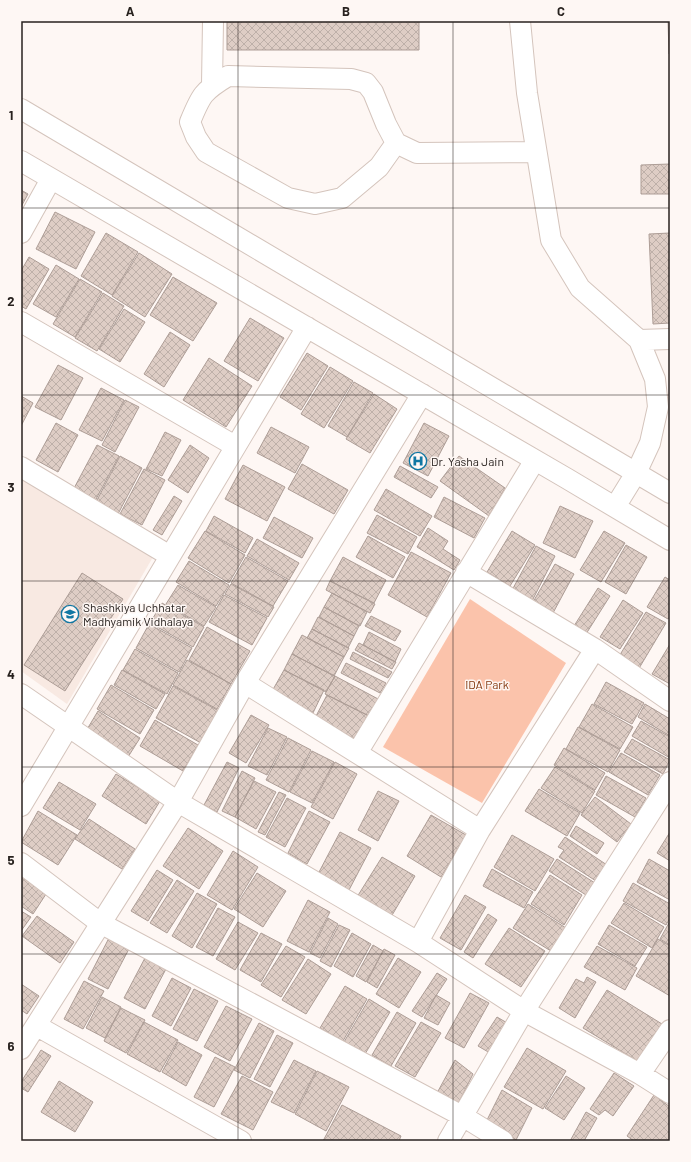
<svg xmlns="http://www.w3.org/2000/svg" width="691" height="1162" viewBox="0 0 691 1162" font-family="Barlow,sans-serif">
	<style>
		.built { fill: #f8e9e2 }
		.green { fill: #fbc3ab }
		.building { fill: url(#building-cross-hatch); stroke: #ad9d96 }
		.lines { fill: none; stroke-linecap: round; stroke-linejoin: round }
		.minor-casing { stroke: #d4c4bc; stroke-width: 22 }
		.minor { stroke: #fff; stroke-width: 20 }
		.grid { fill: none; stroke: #28221f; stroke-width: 1; stroke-opacity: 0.55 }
		.labels { text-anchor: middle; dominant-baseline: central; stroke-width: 3; stroke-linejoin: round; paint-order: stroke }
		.poi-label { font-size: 12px; fill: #28221f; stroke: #fef7f4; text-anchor: start }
		.park-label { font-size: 12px; fill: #843910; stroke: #fef7f4 }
		.neatline { fill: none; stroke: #28221f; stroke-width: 1.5 }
		.grid-label { font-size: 13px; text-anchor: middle; font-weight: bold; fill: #28221f }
	</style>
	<defs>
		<pattern id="building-cross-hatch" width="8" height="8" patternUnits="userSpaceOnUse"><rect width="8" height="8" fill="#decdc5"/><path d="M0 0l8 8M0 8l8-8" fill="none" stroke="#beb0a9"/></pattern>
	</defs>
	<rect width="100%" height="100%" fill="#fef7f4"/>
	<path class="built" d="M21,479L153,557L67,704L21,671Z"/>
	<path class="green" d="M470,599L566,663L482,803L383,747Z"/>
	<path class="building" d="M253,21H419V50H227V22Z
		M668,21H670V54H669Z
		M670,164V194H641V165Z
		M21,190L28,194L21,207Z
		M55,212L95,232L76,269L36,249Z
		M106,233L138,252L112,295L81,276Z
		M670,233V323L653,324L649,234Z
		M139,253L172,274L145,317L112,296Z
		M29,257L49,269L26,309L21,306V271Z
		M56,265L79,279L56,317L33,304Z
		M173,277L217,303L193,341L150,315Z
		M80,279L102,292L75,337L53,324Z
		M103,293L124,306L97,351L75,338Z
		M124,309L145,322L120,362L99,349Z
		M250,318L284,338L258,381L224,361Z
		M170,332L190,345L164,387L144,374Z
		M307,353L328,366L301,410L280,397Z
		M209,358L252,386L226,427L183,400Z
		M58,365L83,378L61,420L35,407Z
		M330,367L353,381L324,428L301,414Z
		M354,382L373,393L347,437L328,426Z
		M101,388L124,400L102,441L79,430Z
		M374,394L397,409L370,453L346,439Z
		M21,396L33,403L21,426Z
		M125,400L139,407L115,452L102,445Z
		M56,423L78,435L58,472L36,460Z
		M424,423L449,436L428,476L403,463Z
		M271,427L309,447L295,473L257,453Z
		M165,432L181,440L162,476L146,469Z
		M97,445L119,456L94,503L72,492Z
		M190,445L209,458L188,493L168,480Z
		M120,456L142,468L118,514L96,502Z
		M459,456L505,488L489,516L440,481Z
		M302,464L348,490L334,514L288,489Z
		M243,465L285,487L267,521L225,499Z
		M400,466L438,487L431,498L394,477Z
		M144,469L165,480L142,525L120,514Z
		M386,489L432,516L420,536L374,510Z
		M174,496L182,501L162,535L153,530Z
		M444,497L485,518L474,538L434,517Z
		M560,506L593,521L575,558L543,543Z
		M377,515L417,537L408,554L367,533Z
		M214,516L253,538L245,553L206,531Z
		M274,517L313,538L302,558L263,538Z
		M428,528L448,541L443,549L460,560L454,570L417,547Z
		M205,531L245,555L229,583L188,558Z
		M512,531L535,545L510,586L487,572Z
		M604,531L625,543L601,582L580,570Z
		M368,536L405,557L393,578L356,557Z
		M257,539L299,563L289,580L247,556Z
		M626,545L647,557L626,594L605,582Z
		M536,546L555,556L531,603L511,592Z
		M411,552L451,573L427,617L388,595Z
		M246,557L288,581L273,606L231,583Z
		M343,557L386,580L374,603L330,581Z
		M189,561L229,585L216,606L176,582Z
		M555,564L574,574L553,613L533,602Z
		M82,573L123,599L65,691L24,665Z
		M665,577L670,580V616L668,619L647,607Z
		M330,581L375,604L370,613L326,590Z
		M231,584L274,607L268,617L225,594Z
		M178,585L216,607L204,626L166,604Z
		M598,588L610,596L586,634L574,626Z
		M332,593L367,612L360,626L324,607Z
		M224,595L267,618L252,645L209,622Z
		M623,600L643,613L620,649L600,637Z
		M162,603L204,627L193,647L150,623Z
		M324,607L359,626L354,636L319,617Z
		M646,612L666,623L638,670L618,658Z
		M371,616L401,631L395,641L365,626Z
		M318,617L354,636L348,648L312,629Z
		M149,624L192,648L179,672L136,648Z
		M207,627L250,651L231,684L189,660Z
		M312,629L349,648L344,657L307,638Z
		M369,632L401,649L395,662L363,645Z
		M302,635L344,657L334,676L292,654Z
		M359,643L396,662L392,669L355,650Z
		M670,644V684L652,674Z
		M135,649L178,673L167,694L123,670Z
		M353,652L392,672L388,678L350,659Z
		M292,654L335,676L326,692L284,670Z
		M187,660L231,684L217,709L173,685Z
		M346,663L386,683L380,693L341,673Z
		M122,670L165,694L156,709L114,685Z
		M284,670L324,690L312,715L271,693Z
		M335,676L380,700L371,717L325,694Z
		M606,682L644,703L632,724L594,704Z
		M111,685L154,710L140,734L97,709Z
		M173,686L219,711L201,743L156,718Z
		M327,695L371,717L358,741L315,718Z
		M592,704L633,727L620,749L579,727Z
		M645,704L670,719V736L638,717Z
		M98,711L140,738L128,757L86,731Z
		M251,715L269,725L246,763L229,753Z
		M155,720L198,745L183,771L140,746Z
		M641,721L670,737V758L632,736Z
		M578,727L620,750L608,772L566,749Z
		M268,728L287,737L267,775L248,766Z
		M288,738L311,750L289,792L266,780Z
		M632,739L670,760L663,774L624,752Z
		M564,748L605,773L595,790L554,765Z
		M312,751L334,762L312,803L290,792Z
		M621,753L660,775L648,795L609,772Z
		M227,762L239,768L217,812L204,805Z
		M335,762L357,774L333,819L311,807Z
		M555,767L595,791L582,813L541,788Z
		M242,771L255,778L235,817L222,811Z
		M116,774L160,801L146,824L102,796Z
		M606,776L646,798L635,817L596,795Z
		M254,781L276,792L256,829L235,817Z
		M59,782L96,804L80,830L43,808Z
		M539,789L580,813L567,836L525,811Z
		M378,791L399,801L378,841L358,830Z
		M279,792L286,795L265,835L258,832Z
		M595,797L631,824L617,842L581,815Z
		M287,798L306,808L285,847L266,837Z
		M38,811L77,835L58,865L21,842Z
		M309,811L330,822L307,864L288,853Z
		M431,815L466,835L441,877L407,856Z
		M89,819L135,849L122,869L75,839Z
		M576,826L604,843L597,854L570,836Z
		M188,828L223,851L199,889L163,866Z
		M340,832L371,848L349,890L318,874Z
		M670,832V861L657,853Z
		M512,835L554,859L535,891L494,867Z
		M565,837L607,865L596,881L559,857L564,850L558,847Z
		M233,851L258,867L232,910L207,895Z
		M382,857L415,876L391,917L357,897Z
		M557,859L595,883L586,895L549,871Z
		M649,859L670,871V900L637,882Z
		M492,869L533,892L524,908L483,886Z
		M157,870L173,880L148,921L131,911Z
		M257,873L286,891L263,927L234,909Z
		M21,874L48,891L33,914L21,906Z
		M550,875L582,895L564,925L531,904Z
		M177,880L194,891L167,933L150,923Z
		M633,883L670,904V918L666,925L623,901Z
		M197,893L217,904L192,948L172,936Z
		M465,895L486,907L461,950L440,938Z
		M308,900L330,912L309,952L287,941Z
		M624,903L664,927L652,948L611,923Z
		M528,904L566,928L551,951L513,928Z
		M218,908L235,917L213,956L196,947Z
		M21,911L31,917L21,931Z
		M488,914L497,920L473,958L464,952Z
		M37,916L74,942L60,963L22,936Z
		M328,918L338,924L320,958L310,953Z
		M670,921V945L660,939Z
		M238,922L258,933L235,970L216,959Z
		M339,925L350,930L331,967L320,961Z
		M609,925L647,947L635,966L598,944Z
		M509,928L545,951L521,987L485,964Z
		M261,933L282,944L261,982L240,970Z
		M352,933L371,944L353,977L334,966Z
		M111,934L130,947L108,989L88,979Z
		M658,939L670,946V996L636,976Z
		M373,945L383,951L366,982L356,976Z
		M286,946L305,957L281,997L261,985Z
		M597,946L637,968L625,990L584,967Z
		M384,949L395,955L377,988L367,982Z
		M146,956L167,967L145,1009L124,998Z
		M398,958L421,972L399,1008L376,994Z
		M308,959L331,974L306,1014L282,1000Z
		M437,973L447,979L422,1017L412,1011Z
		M587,977L596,982L575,1018L559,1008L576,979L584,983Z
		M172,978L191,988L171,1026L152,1016Z
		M84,981L104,991L83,1029L64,1019Z
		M21,984L39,996L27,1014L21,1010Z
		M345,986L367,999L343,1041L320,1028Z
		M194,989L218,1001L197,1041L173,1029Z
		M607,990L662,1024L639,1062L583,1028Z
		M470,993L489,1003L464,1048L445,1038Z
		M436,995L450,1003L438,1025L424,1018Z
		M102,997L121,1007L105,1038L86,1028Z
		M369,999L390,1012L365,1054L344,1042Z
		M226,1006L252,1019L230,1061L204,1047Z
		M121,1008L145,1020L126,1053L104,1041Z
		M397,1012L416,1023L391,1066L372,1055Z
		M497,1017L509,1024L490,1053L478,1046Z
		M144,1022L178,1040L160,1072L127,1054Z
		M421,1022L441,1033L415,1077L395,1066Z
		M259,1023L274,1031L250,1078L234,1070Z
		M277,1035L293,1043L270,1087L254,1079Z
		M178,1042L202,1055L186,1086L162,1072Z
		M527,1048L566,1071L543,1109L504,1087Z
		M41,1050L51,1056L28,1092L21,1088V1082Z
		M215,1057L235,1067L214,1107L194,1097Z
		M294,1060L316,1071L294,1113L271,1102Z
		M455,1060L473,1074L458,1104L437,1093Z
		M317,1071L349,1087L326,1131L295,1114Z
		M614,1073L634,1086L613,1116L605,1110L599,1115L590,1109Z
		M242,1076L273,1092L253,1130L221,1114Z
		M566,1076L585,1088L564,1120L545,1108Z
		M59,1081L93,1102L75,1132L41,1112Z
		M502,1090L532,1108L516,1140L486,1122Z
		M654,1095L670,1107V1141H634L627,1136Z
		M342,1105L401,1136L399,1141H323Z
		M586,1112L597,1118L584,1141H570Z"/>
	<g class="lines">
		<defs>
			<path id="minor" d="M520,21L527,93L551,240L580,288L639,340L655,379L658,407L650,443L636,473L615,507
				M212,85L213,21
				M21,109L670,493
				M396,143L379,167L342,198L315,204L288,198L206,152L196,137L190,122C201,95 203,91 228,76L351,79L366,83L373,92L386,124L396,143L417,153L536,152
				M21,161L566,478L670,540
				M21,233L51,179
				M21,322L235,446
				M639,340L670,339
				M21,467L170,556
				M466,572L595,649L670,701
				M245,683L480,830
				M21,694L178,802L418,942L524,1011L640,1074L670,1093
				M357,753L535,460
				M21,806L307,327
				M21,863L100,923L464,1117L503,1141
				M418,942L480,830L595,649
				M37,1026L241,1141
				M21,1049L178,802L245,683L422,394
				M640,1074L670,1030
				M448,1141L524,1011L670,782"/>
		</defs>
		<use href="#minor" class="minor-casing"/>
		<use href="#minor" class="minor"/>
	</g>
	<path class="grid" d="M238,21V1141M453,21V1141M21,208H670M21,395H670M21,581H670M21,767H670M21,954H670"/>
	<defs>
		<symbol id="hospital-ring" viewBox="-11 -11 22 22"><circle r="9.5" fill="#fef7f4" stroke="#1177a3" stroke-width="1.5"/><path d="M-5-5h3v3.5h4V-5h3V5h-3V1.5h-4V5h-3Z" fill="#1177a3"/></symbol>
		<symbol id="school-ring" viewBox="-11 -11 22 22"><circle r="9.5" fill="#fef7f4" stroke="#1177a3" stroke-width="1.5"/><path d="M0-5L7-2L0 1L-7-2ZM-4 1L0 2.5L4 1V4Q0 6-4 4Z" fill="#1177a3"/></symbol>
	</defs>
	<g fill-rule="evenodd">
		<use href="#hospital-ring" x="408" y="451" width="20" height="20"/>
		<use href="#school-ring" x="60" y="604" width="20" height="20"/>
	</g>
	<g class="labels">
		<g class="poi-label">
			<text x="431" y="461">Dr. Yasha Jain</text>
			<text x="83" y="607">Shashkiya Uchhatar<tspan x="83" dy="14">Madhyamik Vidhalaya</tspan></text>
		</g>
		<g class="park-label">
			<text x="487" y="684">IDA Park</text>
		</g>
	</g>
	<rect width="691" height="1162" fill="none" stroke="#fef7f4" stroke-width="44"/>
	<rect x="22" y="22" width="647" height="1118" class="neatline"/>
	<g class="grid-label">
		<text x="130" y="16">A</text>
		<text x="346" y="16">B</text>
		<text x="561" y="16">C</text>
		<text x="11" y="120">1</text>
		<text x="11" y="306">2</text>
		<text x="11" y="492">3</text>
		<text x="11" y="679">4</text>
		<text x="11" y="865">5</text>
		<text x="11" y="1051">6</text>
	</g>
</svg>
